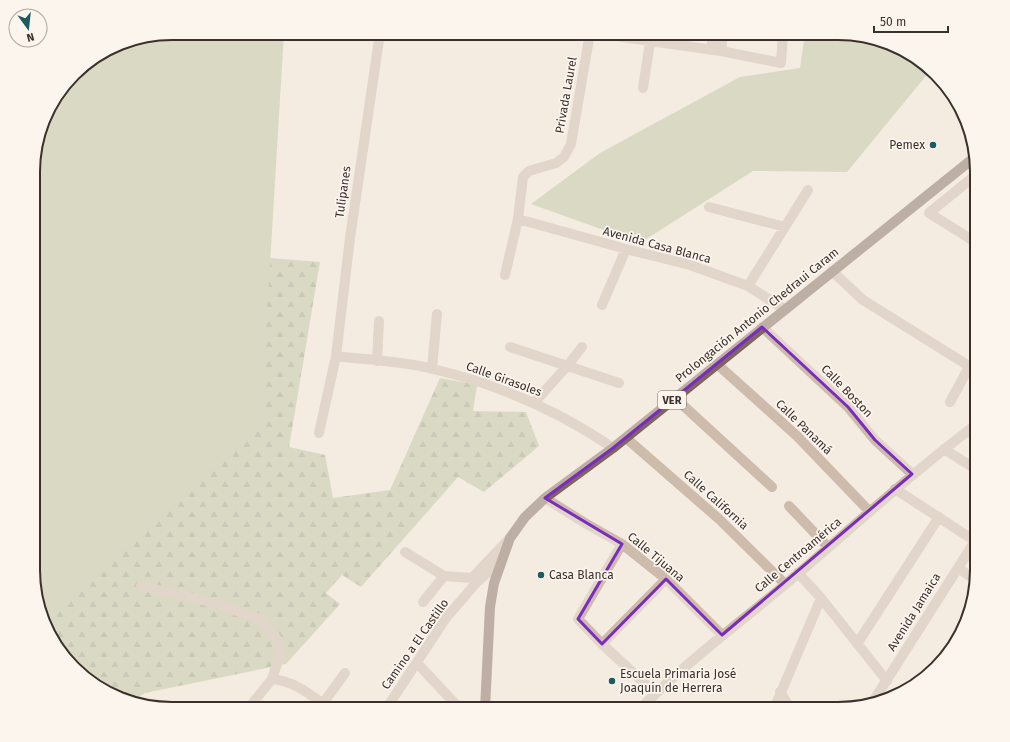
<svg xmlns="http://www.w3.org/2000/svg" width="1010" height="742" viewBox="0 0 1010 742" font-family="'Fira Sans',sans-serif">
	<style>
		.forest { fill: url(#forest-firs) }
		.green { fill: #b8c4a0 }
		.lines { fill: none; stroke-linecap: round; stroke-linejoin: round }
		.minor { stroke: #cdbbac; stroke-width: 10 }
		.primary { stroke: #7d675c; stroke-width: 10 }
		.marked { fill: none; stroke: #7b2cbf; stroke-width: 3; stroke-linejoin: round }
		.poi-dot { fill: #1f5a5e; stroke: #fbf5ee; stroke-width: 1.5 }
		.labels { text-anchor: middle; dominant-baseline: central; stroke-width: 3.5; stroke-linejoin: round; paint-order: stroke }
		.shield { fill: #fbf5ee; stroke: #756b66; stroke-width: 1 }
		.shield-label { font-size: 11px; font-weight: bold; fill: #3b302b }
		.street-label { font-size: 12px; fill: #3b302b; stroke: #fbf5ee }
		.poi-label { font-size: 12px; fill: #3b302b; stroke: #fbf5ee; text-anchor: start }
		.rim { fill: none; stroke: #3b302b; stroke-width: 2 }
	</style>
	<defs>
		<pattern id="forest-firs" width="22" height="20" patternUnits="userSpaceOnUse"><rect width="22" height="20" fill="#b8c4a0"/><path d="M5 1l3.5 6h-7zM16 11l3.5 6h-7z" fill="#97a083"/></pattern>
	</defs>
	<rect width="100%" height="100%" fill="#f4ebe1"/>
	<path class="forest" d="M172,33L65,242L320,262L289,447L325,455L333,498L390,490L440,378L477,385L473,411L526,412L539,446L484,492L458,477L361,587L342,575L326,593L340,604L286,664L145,693L131,702L87,680L52,639L34,588V154L47,111L80,68L119,44Z"/>
	<path class="green" d="M172,33H284L260,429L45,620L34,588V154L47,111L80,68L119,44Z
		M805,33C847,33 900,35 930,71L847,172L753,171L640,243L531,204L600,153L740,77L800,68Z"/>
	<g class="lines">
		<path class="minor" d="M594,33L721,51L781,63L783,33
			M711,50L713,33
			M721,51L723,33
			M643,88L650,42
			M977,174L929,213L977,243
			M709,207L785,227
			M518,219L626,249L690,265L748,286L784,309
			M832,271L863,300L977,371
			M505,275L518,219L523,177L529,171L556,163L564,157L571,144L590,33
			M748,286L808,190
			M602,305L626,249
			M762,327L848,407L875,440L912,474
			M510,347L619,383
			M336,356C368,360 402,361 433,369C497,384 559,411 613,448
			M377,361L379,321
			M718,365L797,436L869,511
			M432,368L437,314
			M675,398L772,487
			M950,402L969,367
			M534,403L568,365L582,347
			M319,433L336,356L350,238L380,33
			M626,438L719,519L785,584
			M944,449L977,470
			M895,489L975,541
			M545,498L585,523L622,544L666,579L722,635
			M789,506L828,547
			M622,544L578,619L602,644L655,693
			M405,552L444,576L472,578L477,582
			M958,568L976,580
			M798,573L821,598L887,681
			M472,578L510,538
			M141,586L215,603L262,620L276,638L280,655L272,679L248,709
			M423,602L444,576
			M602,644L666,579
			M857,644L939,517
			M417,663L460,709
			M272,679C295,681 312,696 330,709
			M780,692L791,709
			M874,700L977,538
			M319,709L345,673
			M386,709L446,618L477,582L501,561
			M640,709C685,663 737,625 787,583C850,530 910,474 977,424
			M774,709L821,598"/>
		<path class="primary" d="M485,709L490,607L494,583L510,538L525,517L545,498L613,448L975,157"/>
	</g>
	<path d="M0 0H1010V742H0ZM762,327L848,407L875,440L912,474L722,635L666,579L602,644L578,619L622,544L545,498L613,448Z" fill="#f4ebe1" fill-opacity=".55" fill-rule="evenodd"/>
	<path class="marked" d="M762,327L848,407L875,440L912,474L722,635L666,579L602,644L578,619L622,544L545,498L613,448Z"/>
	<g class="poi-dot">
		<circle cx="933" cy="145" r="4"/>
		<circle cx="541" cy="575" r="4"/>
		<circle cx="612" cy="681" r="4"/>
	</g>
	<g class="labels">
		<rect class="shield" x="658" y="391" width="28" height="18" rx="3"/>
		<g class="shield-label">
			<text x="672" y="400">VER</text>
		</g>
		<g class="street-label">
			<text transform="translate(566 95) rotate(-80)">Privada Laurel</text>
			<text transform="translate(343 192) rotate(-82)">Tulipanes</text>
			<text transform="translate(657 245) rotate(15)">Avenida Casa Blanca</text>
			<text transform="translate(757 315) rotate(-39)">Prolongación Antonio Chedraui Caram</text>
			<text transform="translate(504 379) rotate(20)">Calle Girasoles</text>
			<text transform="translate(847 391) rotate(46)">Calle Boston</text>
			<text transform="translate(804 427) rotate(44)">Calle Panamá</text>
			<text transform="translate(716 500) rotate(42)">Calle California</text>
			<text transform="translate(798 555) rotate(-40)">Calle Centroamérica</text>
			<text transform="translate(656 557) rotate(40)">Calle Tijuana</text>
			<text transform="translate(914 612) rotate(-58)">Avenida Jamaica</text>
			<text transform="translate(415 644) rotate(-55)">Camino a El Castillo</text>
		</g>
		<g class="poi-label">
			<text x="925" y="145" text-anchor="end">Pemex</text>
			<text x="549" y="575">Casa Blanca</text>
			<text x="620" y="674">Escuela Primaria José<tspan x="620" dy="14">Joaquín de Herrera</tspan></text>
		</g>
	</g>
	<path d="M0 0H1010V742H0ZM172 40H838A132 132 0 0 1 970 172V570A132 132 0 0 1 838 702H172A132 132 0 0 1 40 570V172A132 132 0 0 1 172 40Z" fill="#fbf5ee" fill-rule="evenodd"/>
	<path class="rim" d="M172 40H838A132 132 0 0 1 970 172V570A132 132 0 0 1 838 702H172A132 132 0 0 1 40 570V172A132 132 0 0 1 172 40Z"/>
	<g transform="translate(28 28) rotate(165)"><circle r="19" fill="#fbf5ee" stroke="#aea6a0"/>
	<path d="M0-3L7 15L0 10L-7 15Z" fill="#1f5a5e"/>
	<text y="-6" font-size="11" font-weight="bold" text-anchor="middle" fill="#3b302b">N</text>
	</g>
	<path d="M874 26v6h74v-6" fill="none" stroke="#3b302b" stroke-width="2"/>
	<text x="880" y="26" font-size="12" fill="#3b302b" stroke="#fbf5ee" stroke-width="3" paint-order="stroke">50 m</text>
</svg>
